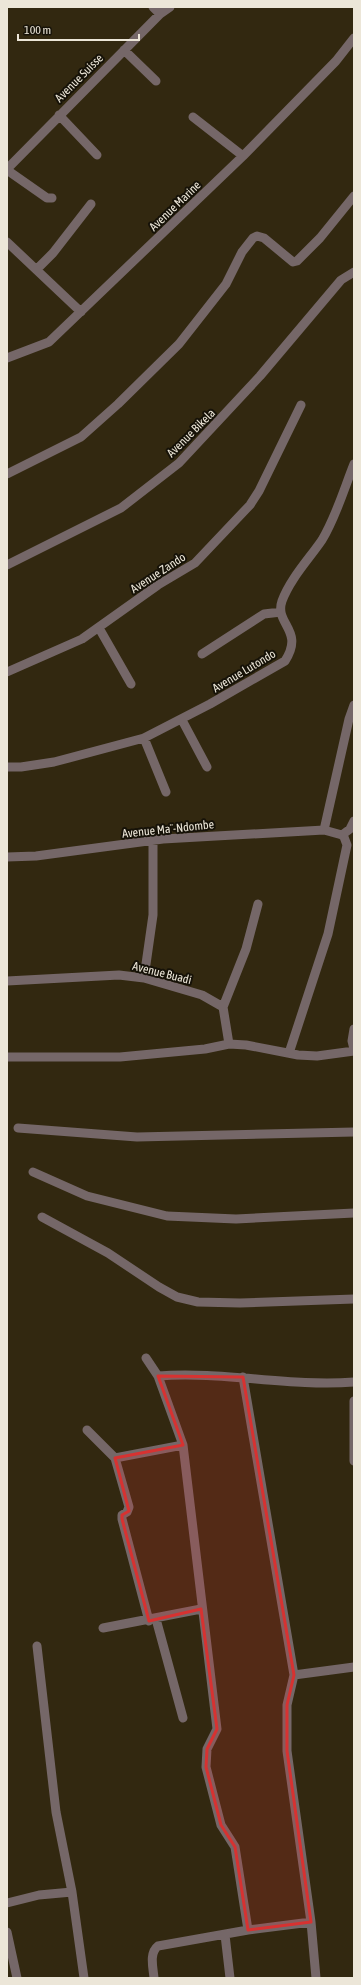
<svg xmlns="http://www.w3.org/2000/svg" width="361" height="1985" viewBox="0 0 361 1985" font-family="'Asap Condensed',sans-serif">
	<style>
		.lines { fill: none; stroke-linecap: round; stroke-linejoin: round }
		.minor { stroke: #756768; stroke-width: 9 }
		.marked { fill: #d73231; fill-opacity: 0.2; stroke: #d73231; stroke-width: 3; stroke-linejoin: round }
		.labels { text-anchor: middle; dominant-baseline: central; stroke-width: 4; stroke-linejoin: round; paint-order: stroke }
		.street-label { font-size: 12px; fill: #ece6d8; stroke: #161208 }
	</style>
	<rect width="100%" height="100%" fill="#322810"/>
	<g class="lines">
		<path class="minor" d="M153,7L160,14
			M124,50L156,81
			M59,115L97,155
			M193,117L243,156
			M7,169L160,14L170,7
			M7,170L47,198H52
			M7,242L81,312
			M37,269L53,253L91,204
			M7,358L49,342L243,156L336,61L354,38
			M7,474L81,437L118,404L179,344L226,284L242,252L253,238L257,236L264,238L293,262L297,261L320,238L354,196
			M7,565L121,508L179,463L260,376L341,280L354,272
			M99,628L131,684
			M202,654L264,614L281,612
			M7,672L82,639L158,585L195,563L250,505L259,491L301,405
			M182,720L207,767
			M144,738L166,792
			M7,767H21L54,762L144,738L210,704L285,661C305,630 274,624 282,601C290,579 309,559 322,540C336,517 344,489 354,464
			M324,830L349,719L354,705
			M342,835L350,829L354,821
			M7,857L36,856L163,839L324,830L342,835L344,837L347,845L328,934L289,1053
			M144,978L153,915V841
			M7,981L119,975L144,978L202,995L223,1007L229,1044
			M223,1007L246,949L258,904
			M354,1029L352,1041L354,1049
			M7,1057H120L205,1049L229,1044L246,1045L298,1055L317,1056L354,1051
			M18,1128L137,1137L354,1132
			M33,1172L87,1196L167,1216L236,1219L354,1213
			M42,1217L108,1253L159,1287L177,1297L198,1302L240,1303L354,1299
			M146,1358L158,1376L183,1445L217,1729L207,1749L206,1767L221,1825L235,1847L248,1930
			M158,1376C223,1371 289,1387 354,1382
			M243,1377L294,1675L287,1705V1751L311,1922L316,1978
			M354,1401V1461
			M87,1430L115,1458L129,1507L127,1512L122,1515V1519L149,1621
			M115,1458L183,1445
			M156,1619L183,1718
			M103,1628L201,1609
			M37,1646L56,1812L72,1892L84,1978
			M294,1675L354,1667
			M7,1903L39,1895L72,1892
			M7,1932L17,1978
			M225,1935L230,1978
			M154,1978C153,1967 149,1953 158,1946L248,1930L311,1922"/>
	</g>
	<path class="marked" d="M158,1376L243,1377L294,1675L287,1705V1751L311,1922L248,1930L235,1847L221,1825L206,1767L207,1749L217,1729L201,1609L149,1621L122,1519V1515L129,1511L115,1458L183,1445Z"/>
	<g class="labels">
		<g class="street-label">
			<text transform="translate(79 78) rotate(-45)">Avenue Suisse</text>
			<text transform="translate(175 206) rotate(-44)">Avenue Marine</text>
			<text transform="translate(191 433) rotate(-45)">Avenue Bikela</text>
			<text transform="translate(158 573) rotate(-33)">Avenue Zando</text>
			<text transform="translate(244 671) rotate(-31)">Avenue Lutondo</text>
			<text transform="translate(168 829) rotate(-6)">Avenue Ma¨-Ndombe</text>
			<text transform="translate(162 973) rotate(14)">Avenue Buadi</text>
		</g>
	</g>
	<rect width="361" height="1985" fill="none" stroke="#ece6d8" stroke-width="16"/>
	<path d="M18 34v6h121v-6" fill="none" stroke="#ece6d8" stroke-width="2"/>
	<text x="24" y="34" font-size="12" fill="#ece6d8" stroke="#161208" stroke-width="3" paint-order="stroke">100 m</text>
</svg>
